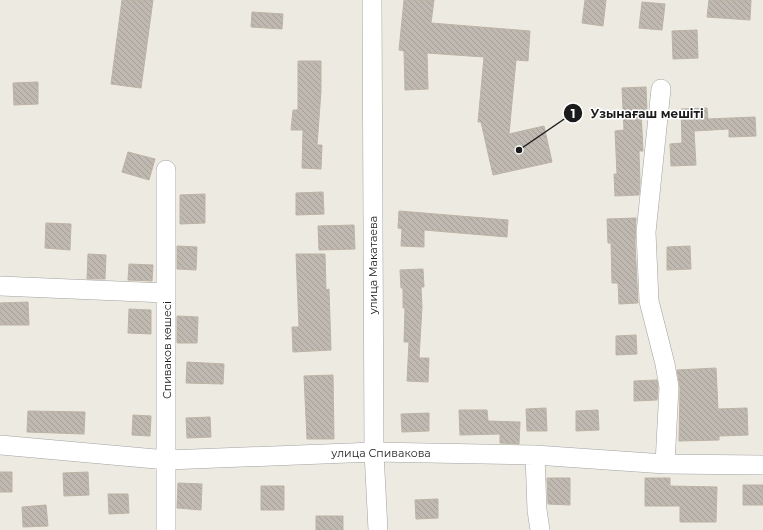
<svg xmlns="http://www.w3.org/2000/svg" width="763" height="530" viewBox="0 0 763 530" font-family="Montserrat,sans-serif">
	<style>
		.building { fill: url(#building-back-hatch); stroke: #bdb3a4 }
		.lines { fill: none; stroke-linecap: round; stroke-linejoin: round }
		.minor-casing { stroke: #a2a2a2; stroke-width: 20 }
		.minor { stroke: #fff; stroke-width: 19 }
		.labels { text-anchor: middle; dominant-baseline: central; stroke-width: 3; stroke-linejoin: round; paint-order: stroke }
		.street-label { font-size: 11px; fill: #1b1b1b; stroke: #fff }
		.leader { fill: none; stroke: #1b1b1b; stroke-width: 1.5 }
		.callout-dot { fill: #1b1b1b; stroke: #fff; stroke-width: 1.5 }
		.mark-label { font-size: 12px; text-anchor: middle; font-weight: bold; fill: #fff }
		.callout-label { font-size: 12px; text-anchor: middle; font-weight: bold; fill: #1b1b1b; stroke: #fff; stroke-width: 3; stroke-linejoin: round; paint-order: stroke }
	</style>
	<defs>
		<pattern id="building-back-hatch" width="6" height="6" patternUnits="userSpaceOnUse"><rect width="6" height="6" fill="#c0b9b1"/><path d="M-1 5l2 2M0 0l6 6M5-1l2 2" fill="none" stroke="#a49e98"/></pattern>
	</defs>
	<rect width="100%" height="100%" fill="#eceae1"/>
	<path class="building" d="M122,0H153L141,88L111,84Z
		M404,0H434L431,23L530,31L528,61L516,60L509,134L544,126L552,162L493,175L481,122H478L484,57L427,53L428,89L405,90L404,51L399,50Z
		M585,0H606L603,26L582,23Z
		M709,0H751L750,20L707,17Z
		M642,2L665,4L662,30L639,28Z
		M252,12L283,14L282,29L251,27Z
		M697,30L698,58L673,59L672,31Z
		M298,61H321V91L317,145H322L321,169L302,168L303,130H291L293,110H298Z
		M38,82V104L14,105L13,83Z
		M646,87L647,111H641L643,151H639L640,183L639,195L615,196L614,174H617L615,131L624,130L622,88Z
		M707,108L708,119L755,117L756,136L729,137V129L694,131L696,165L671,166L670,144L682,143L681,109Z
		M128,152L155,159L149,180L122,172Z
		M323,192L324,214L296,215V193Z
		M205,194V223L180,224V195Z
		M399,211L508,220L507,237L424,230V247L401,246L402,229L398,228Z
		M636,218L635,243L638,303L619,304L618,283H612L611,243H608L607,219Z
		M46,223L71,224L70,250L45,248Z
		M354,225L355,249L319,250L318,226Z
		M177,246L197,247L196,270L177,269Z
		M690,246L691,269L667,270V247Z
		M88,254L106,255L105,279H87Z
		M296,254H325L326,290L329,289L331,350L293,352L292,327H299Z
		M129,264L153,265L152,281L128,280Z
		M423,269L424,287H421L422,307L419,358H429L428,382L407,381L409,342H404L405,308H403V288H401L400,270Z
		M28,302L29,325H0V303Z
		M129,309L151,310V334L128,333Z
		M177,316L198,317L197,343H177Z
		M636,335L637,354L616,355V336Z
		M187,362L224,364L223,384L186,383Z
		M716,368L718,409L747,408L748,435L719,436V440L679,441L680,388L677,370Z
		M333,375L334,439H307L304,376Z
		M657,380L658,388L657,400L634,401V381Z
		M546,408L547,431H527L526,409Z
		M459,410H487L488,421L520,422L519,444L500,443V434L460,435Z
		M598,410L599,430L576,431V411Z
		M28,411L85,412L84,434L27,432Z
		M429,413V431L402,432L401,414Z
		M133,415L151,416L150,436L132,435Z
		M210,417L211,437L187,438L186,418Z
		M0,472H12V492H0Z
		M88,472L89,495L64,496L63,473Z
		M547,478H570V505L548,504Z
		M645,478H670V486L717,487L716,522H680V506H645Z
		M178,483L202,484L201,510L177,508Z
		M743,485H763V505H743Z
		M261,486H284V510H261Z
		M108,494H128L129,513L109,514Z
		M438,499V518L416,519L415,500Z
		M46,505L48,526L23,527L22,507Z
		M316,516H343V530H316Z"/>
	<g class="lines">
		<defs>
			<path id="minor" d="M372,0L374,452L378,530
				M661,89L646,232L649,301L665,364L669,387L665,464
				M166,170V530
				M0,286L166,293
				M0,445L167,460L374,452L535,455L665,464L763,465
				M535,455L537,510L540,530"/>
		</defs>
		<use href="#minor" class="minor-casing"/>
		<use href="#minor" class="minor"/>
	</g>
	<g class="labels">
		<g class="street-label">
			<text transform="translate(373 265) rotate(-90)">улица Макатаева</text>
			<text transform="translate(167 350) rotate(-90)">Спиваков көшесі</text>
			<text x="381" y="453">улица Спивакова</text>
		</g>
	</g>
	<path class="leader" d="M519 150L573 113"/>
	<g class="callout-dot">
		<circle cx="519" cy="150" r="4"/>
		<circle cx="573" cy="113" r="10"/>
	</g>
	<g class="mark-label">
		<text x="573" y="118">1</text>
	</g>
	<g class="callout-label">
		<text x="647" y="118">Узынағаш мешіті</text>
	</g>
</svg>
